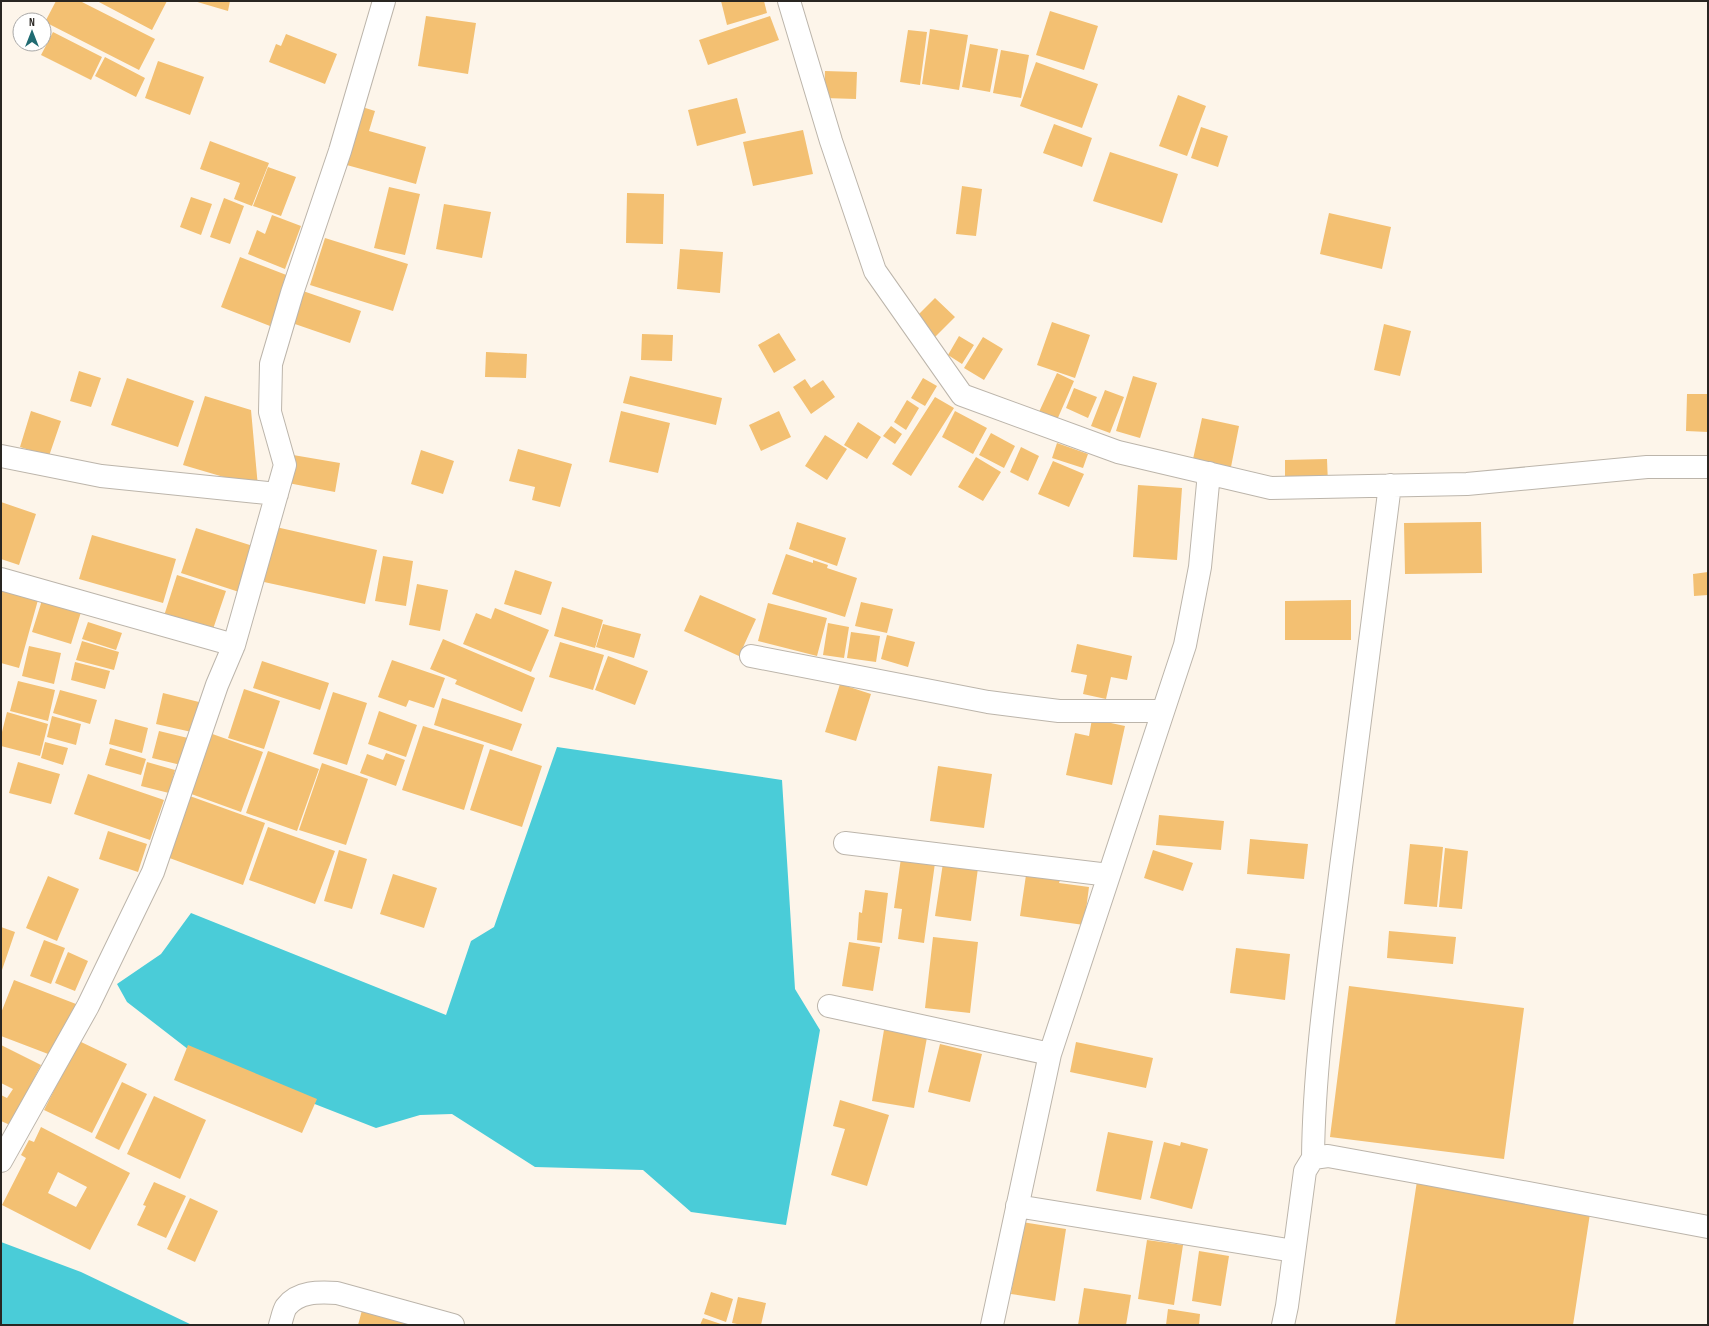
<svg xmlns="http://www.w3.org/2000/svg" width="1709" height="1326" viewBox="0 0 1709 1326" font-family="'Sofia Sans Condensed',sans-serif">
	<style>
		.water { fill: #4accd8 }
		.building { fill: #f3c072; fill-rule: evenodd }
		.lines { fill: none; stroke-linecap: round; stroke-linejoin: round }
		.minor-casing { stroke: #bcb5ab; stroke-width: 24 }
		.minor { stroke: #fff; stroke-width: 22 }
	</style>
	<rect width="100%" height="100%" fill="#fdf5ea"/>
	<path class="water" d="M557,747L782,780L795,989L820,1030L786,1225L691,1212L643,1170L535,1167L452,1114L420,1115L376,1128L202,1060L127,1002L117,984L161,954L191,913L446,1015L471,941L494,927Z
		M1,1242L81,1272L192,1325H1Z"/>
	<path class="building" d="M56,1H80L155,39L139,70L45,22Z
		M97,1H167L152,30Z
		M194,1H230L228,11Z
		M721,1H764L767,13L727,25Z
		M1050,11L1098,26L1084,70L1036,55Z
		M426,16L476,23L468,74L418,66Z
		M770,16L779,40L708,65L699,40Z
		M930,29L968,35L959,90L922,84Z
		M908,30L927,32L920,85L900,82Z
		M53,32L102,57L91,80L41,55Z
		M286,34L337,54L325,84L269,62L276,44L281,46Z
		M970,44L998,49L990,92L962,87Z
		M1001,50L1029,55L1021,98L993,93Z
		M105,57L145,78L136,97L95,76Z
		M158,61L204,77L190,115L145,98Z
		M1036,62L1098,84L1082,128L1020,106Z
		M825,71L857,72L856,99L824,98Z
		M1178,95L1206,106L1187,156L1159,146Z
		M737,98L746,133L697,146L688,110Z
		M359,106L375,111L369,131L426,147L416,184L343,164Z
		M1054,124L1092,138L1082,167L1043,153Z
		M1201,127L1228,136L1218,167L1191,158Z
		M803,130L813,174L753,186L743,142Z
		M210,141L269,163L252,206L234,199L240,183L200,169Z
		M1110,152L1178,174L1162,223L1093,201Z
		M268,167L296,177L281,216L253,206Z
		M962,186L982,189L976,236L956,234Z
		M389,187L420,194L405,255L374,248Z
		M627,193L664,194L663,244L626,243Z
		M191,197L212,204L201,235L180,227Z
		M224,198L244,206L230,244L210,237Z
		M444,204L491,212L482,258L436,249Z
		M1329,213L1391,227L1382,269L1320,254Z
		M272,215L301,226L285,269L248,254L257,230L265,234Z
		M325,238L408,264L393,311L310,285Z
		M680,249L723,252L720,293L677,289Z
		M240,257L289,276L270,326L221,307Z
		M303,291L361,311L350,343L292,323Z
		M935,298L955,317L933,339L914,319Z
		M1052,322L1090,335L1075,378L1037,365Z
		M1384,324L1411,331L1400,376L1374,370Z
		M779,333L796,360L774,373L758,345Z
		M642,334L673,335L672,361L641,360Z
		M959,336L974,345L962,364L948,355Z
		M983,337L1003,349L984,380L964,368Z
		M486,352L527,354L526,378L485,377Z
		M79,371L101,378L91,407L70,401Z
		M1057,373L1074,381L1057,420L1039,412Z
		M630,376L722,398L716,425L623,403Z
		M1133,376L1157,383L1140,438L1116,431Z
		M127,378L194,401L178,447L111,425Z
		M923,378L937,386L925,406L911,398Z
		M805,379L811,388L823,380L835,397L811,414L793,387Z
		M1074,388L1097,397L1088,418L1066,408Z
		M1105,390L1124,397L1110,433L1091,426Z
		M1687,394H1708V432L1686,431Z
		M205,396L251,410L258,487L183,465Z
		M935,397L954,408L911,476L892,464Z
		M907,400L919,408L906,430L894,422Z
		M31,411L61,421L49,456L20,447Z
		M621,411L670,423L658,473L609,462Z
		M779,411L791,437L761,451L749,425Z
		M955,411L987,428L973,454L942,437Z
		M1202,418L1239,426L1231,467L1193,459Z
		M858,422L881,437L867,459L844,445Z
		M891,426L902,434L895,444L883,436Z
		M991,433L1015,446L1004,468L979,455Z
		M825,435L847,449L827,480L805,466Z
		M1057,443L1088,454L1083,468L1052,458Z
		M1021,447L1039,456L1028,481L1010,472Z
		M518,449L572,464L560,507L532,500L535,487L509,481Z
		M421,450L454,461L443,494L411,484Z
		M293,455L340,463L335,492L288,483Z
		M976,457L1001,472L983,501L958,487Z
		M1327,459L1328,484L1285,485V460Z
		M1053,461L1084,474L1069,507L1038,494Z
		M1138,485L1182,488L1177,560L1133,557Z
		M1,502L36,514L19,565L1,559Z
		M797,522L846,538L837,566L789,549Z
		M1481,522L1482,573L1405,574L1404,523Z
		M276,527L377,550L365,604L264,582Z
		M196,528L253,546L239,592L181,573Z
		M92,535L176,559L163,603L79,579Z
		M786,554L813,563V560L828,565L827,568L857,578L845,617L772,594Z
		M383,556L413,561L406,606L375,601Z
		M515,570L552,582L541,615L504,604Z
		M1708,572V595L1694,596L1693,574Z
		M177,575L226,591L211,635L163,619Z
		M417,584L448,590L440,631L409,625Z
		M1,589L38,600L19,668L1,663Z
		M700,595L756,619L739,656L684,631Z
		M43,597L82,609L71,644L32,632Z
		M1351,600V640H1285V601Z
		M861,602L893,609L887,633L855,626Z
		M768,603L827,618L817,656L758,641Z
		M562,607L603,620L595,648L554,636Z
		M495,608L549,630L531,672L463,644L476,613L491,619Z
		M88,622L122,633L116,650L82,639Z
		M828,623L849,627L844,658L823,655Z
		M603,624L641,634L634,658L596,647Z
		M851,632L880,636L876,662L847,658Z
		M887,635L915,642L908,667L881,659Z
		M443,639L535,678L522,712L455,684L457,680L430,669Z
		M82,641L119,652L114,670L76,660Z
		M560,642L604,655L593,690L549,677Z
		M1077,644L1132,656L1127,680L1111,677L1106,699L1083,694L1087,675L1071,672Z
		M29,646L61,653L54,684L22,676Z
		M608,656L648,671L635,705L595,690Z
		M392,660L445,678L434,708L409,700L406,707L378,697Z
		M262,661L329,683L320,710L253,688Z
		M75,662L110,671L105,689L71,680Z
		M18,681L55,690L48,721L10,711Z
		M840,684L871,694L856,741L825,732Z
		M244,689L280,701L264,749L228,738Z
		M60,690L97,700L90,724L53,713Z
		M333,692L367,703L347,765L313,754Z
		M163,693L203,703L196,733L156,724Z
		M442,698L522,724L512,751L434,725Z
		M379,711L417,725L406,757L368,744Z
		M7,712L48,724L40,756L1,746V736Z
		M52,716L81,724L76,745L47,737Z
		M115,719L148,728L142,753L109,744Z
		M1092,719L1125,726L1112,785L1066,775L1075,733L1089,736Z
		M423,726L484,745L464,810L402,790Z
		M159,731L192,739L185,766L152,758Z
		M204,731L263,752L241,812L183,791Z
		M45,742L68,748L63,765L41,758Z
		M110,748L146,759L141,775L105,765Z
		M490,749L542,766L522,827L470,810Z
		M268,751L319,769L297,831L246,813Z
		M386,753L405,760L396,786L360,773L367,754L383,760Z
		M18,762L60,774L51,804L9,793Z
		M147,762L175,770L169,793L141,786Z
		M322,763L368,779L346,845L299,830Z
		M938,766L992,774L984,828L930,821Z
		M88,774L164,800L150,840L74,814Z
		M187,795L265,823L243,885L164,856Z
		M1159,815L1224,821L1221,850L1156,845Z
		M268,827L335,851L315,904L249,880Z
		M108,831L147,844L138,872L99,859Z
		M1250,839L1308,844L1304,879L1247,874Z
		M1410,844L1443,847L1437,907L1404,904Z
		M1445,848L1468,851L1462,909L1439,907Z
		M339,850L367,859L352,909L324,901Z
		M1153,850L1193,863L1183,891L1144,878Z
		M901,858L935,863L924,943L898,939L902,909L894,908Z
		M943,863L978,868L971,921L935,916Z
		M393,874L437,888L424,928L380,914Z
		M1026,875L1060,880L1059,883L1089,887L1084,925L1020,916Z
		M48,876L79,889L57,941L26,928Z
		M865,890L888,893L882,943L857,940L859,912L862,913Z
		M1,927L15,932L1,973Z
		M1389,931L1456,937L1453,964L1387,958Z
		M933,937L978,942L970,1013L925,1008Z
		M44,940L65,948L51,984L30,976Z
		M849,942L880,947L873,991L842,986Z
		M1236,948L1290,954L1285,1000L1230,993Z
		M68,952L88,961L75,991L55,983Z
		M14,980L76,1004L56,1057L1,1036V1013Z
		M1349,986L1524,1008L1504,1159L1330,1137Z
		M885,1024L928,1032L914,1108L872,1101Z
		M79,1041L127,1064L92,1133L44,1110Z
		M1076,1042L1153,1058L1146,1088L1070,1072Z
		M940,1044L982,1054L970,1102L928,1092Z
		M1,1045L41,1065L10,1125L1,1121V1095L7,1098L13,1089L1,1083Z
		M188,1045L317,1099L302,1133L174,1080Z
		M122,1082L147,1094L119,1150L95,1138Z
		M154,1096L206,1120L180,1179L127,1154Z
		M840,1100L889,1115L867,1186L831,1175L845,1129L833,1126Z
		M41,1127L130,1173L90,1250L2,1205L26,1158L21,1155L29,1140L34,1142ZM58,1172L87,1187L76,1207L48,1193Z
		M1108,1132L1153,1141L1141,1200L1096,1191Z
		M1164,1142L1180,1146L1181,1142L1208,1149L1192,1209L1150,1198Z
		M1417,1181L1591,1207L1573,1325H1395Z
		M154,1182L186,1196L166,1238L137,1225L146,1206L143,1205Z
		M190,1198L218,1211L195,1262L167,1249Z
		M1022,1222L1066,1229L1055,1301L1011,1294Z
		M1147,1240L1183,1245L1174,1305L1138,1299Z
		M1199,1251L1229,1256L1221,1306L1192,1301Z
		M1084,1288L1131,1295L1126,1325H1078Z
		M711,1292L733,1299L726,1322L704,1314Z
		M738,1297L766,1303L761,1325H742L732,1323Z
		M364,1303L423,1325H358Z
		M1168,1309L1200,1314L1199,1325H1166Z
		M703,1318L724,1325H700Z"/>
	<g class="lines">
		<defs>
			<path id="minor" d="M789,1L831,141L875,271L962,395L1118,452L1271,488L1467,484L1647,467H1708
				M1,456L101,476L277,494
				M1,579L234,645
				M751,656L988,702L1059,711H1163
				M845,843L1109,875
				M829,1006L1050,1054
				M1313,1158C1314,1061 1329,964 1341,867C1358,740 1374,613 1390,485
				M1,1161L88,1006L153,872L217,685L234,645L285,465L270,412L271,364L292,293L340,151L384,1
				M1017,1206L1294,1251
				M280,1325C282,1319 283,1312 286,1307C298,1291 319,1292 337,1293L453,1325
				M992,1325L1050,1054L1185,645L1200,567L1209,473
				M1283,1325L1287,1306L1305,1171L1313,1158L1328,1156L1427,1174L1708,1227"/>
		</defs>
		<use href="#minor" class="minor-casing"/>
		<use href="#minor" class="minor"/>
	</g>
	<rect width="1709" height="1326" fill="none" stroke="#292622" stroke-width="4"/>
	<g transform="translate(32 32)"><circle r="19" fill="#ffffff" stroke="#a9a8a7"/>
	<path d="M0-3L7 15L0 10L-7 15Z" fill="#206b72"/>
	<text y="-6" font-size="11" font-weight="bold" text-anchor="middle" fill="#292622">N</text>
	</g>
</svg>
